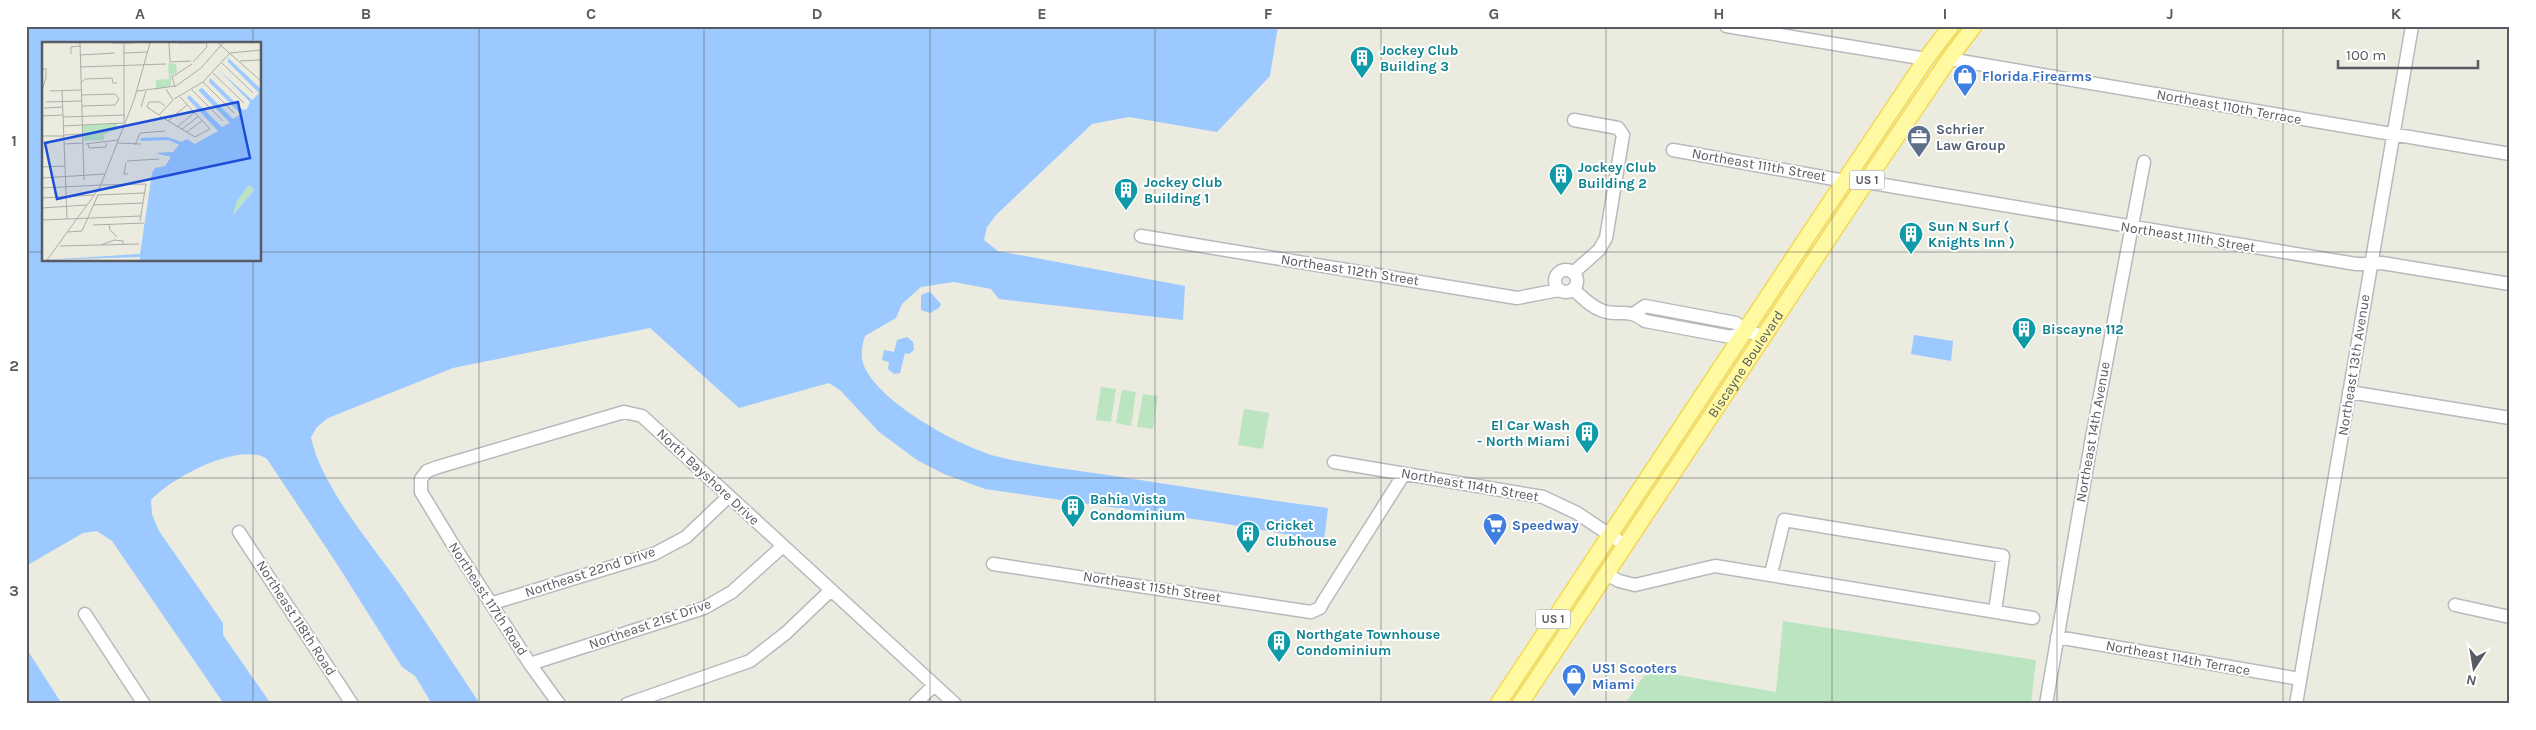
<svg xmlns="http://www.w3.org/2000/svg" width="2536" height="730" viewBox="0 0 2536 730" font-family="Karla,sans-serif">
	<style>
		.green { fill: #bbe5c0 }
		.water { fill: #9cc9ff; fill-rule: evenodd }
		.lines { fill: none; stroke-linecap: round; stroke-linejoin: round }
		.minor-casing { stroke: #b8b9bf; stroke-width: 15 }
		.major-casing { stroke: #f3d852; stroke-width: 18 }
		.minor { stroke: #fff; stroke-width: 12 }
		.major { stroke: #fffaa1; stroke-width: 15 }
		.grid { fill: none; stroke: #585b61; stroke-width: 1; stroke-opacity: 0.55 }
		.labels { text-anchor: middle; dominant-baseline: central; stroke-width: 4; stroke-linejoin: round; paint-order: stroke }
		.shield { fill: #fff; stroke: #8a8c90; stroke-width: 1 }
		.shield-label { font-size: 12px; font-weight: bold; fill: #585b61 }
		.culture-label { font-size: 14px; font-weight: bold; fill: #0d838f; stroke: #fff; text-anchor: start }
		.shop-label { font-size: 14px; font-weight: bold; fill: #366cbe; stroke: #fff; text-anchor: start }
		.street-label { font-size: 14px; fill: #585b61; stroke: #fff }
		.service-label { font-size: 14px; font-weight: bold; fill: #4e5e75; stroke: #fff; text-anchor: start }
		.inset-road { fill: none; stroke: #adada9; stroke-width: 1 }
		.view { fill: #1d4ed8; fill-opacity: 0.15; stroke: #1d4ed8; stroke-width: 2.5 }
		.inset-edge { fill: none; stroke: #585b61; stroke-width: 2.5 }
		.neatline { fill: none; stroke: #585b61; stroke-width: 2 }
		.grid-label { font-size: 16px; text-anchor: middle; font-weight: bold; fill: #585b61 }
	</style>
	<rect width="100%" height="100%" fill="#ecebdf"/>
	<path class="green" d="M1101,387L1116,389L1111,422L1096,420Z
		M1122,390L1136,392L1131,426L1116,423Z
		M1143,394L1158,396L1153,429L1137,427Z
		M1244,409L1269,413L1263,449L1238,445Z
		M1783,621L2036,660L2031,704H1625L1648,670L1776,692Z"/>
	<path class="water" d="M26,26H1278L1270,76L1217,132L1129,117L1092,124L996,215L987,227L984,240L998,251L1185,286L1183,320L999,299L991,289L954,282L921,287L902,304L896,318L865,336C862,346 860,356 864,366C880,403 957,445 995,456C1034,466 1075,470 1115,476C1186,487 1257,499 1328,508L1324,541L1221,523L985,489L944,474L917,460L879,432L841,391L829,383L739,408L650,328L453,368L328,418L317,427L311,437C320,484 371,544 399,583C427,623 453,663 480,704H432L415,676L402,667L335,561L267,459C239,441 171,478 151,500L152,514L159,531L223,623V635L271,704H224L112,541L97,531L83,533L26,566ZM44,44H260V260H44Z
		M928,292L931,293L941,304L939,308L930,313L921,310V295Z
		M1914,335L1953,341L1951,361L1911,354Z
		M907,337L913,342L914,350L909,354L905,353L900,373L894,374L888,369L889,362L882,360L884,350L894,352L897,340Z
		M26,648L62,704H26Z"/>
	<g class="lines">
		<defs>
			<path id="minor" d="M1726,26L1926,59
				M1949,59L2510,154
				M1673,150L1845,181
				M1866,182L2356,264L2382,263L2510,284
				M1141,236L1517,298L1559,290
				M1555 281a11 11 0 1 1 22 0a11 11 0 1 1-22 0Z
				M1573,273L1599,250L1606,238L1623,135L1618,128L1574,120
				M1573,289C1582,297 1591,307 1603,311C1620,317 1627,307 1645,321L1731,337L1745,331
				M1635,313L1645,306L1736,323L1745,331L1764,336
				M2349,392L2510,418
				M1334,462L1543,497L1577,513L1625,545
				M239,532L352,704
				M993,564L1311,612L1320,608L1323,602L1404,474
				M1606,574L1619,581L1635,585L1715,566L2033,618
				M1771,574L1784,520L2003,556L1995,611
				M493,603L654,554L686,537L729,496
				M2455,605L2510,617
				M85,614L144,704
				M2057,637L2300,679
				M530,664L704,608L732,592L783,546
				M559,704L530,664L452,543L421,492V479L427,471L438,467L624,412L642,416L955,704
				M627,704L750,661L786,633L831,590
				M915,704L934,685
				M2046,704L2091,443L2144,162
				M2296,704L2412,26"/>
			<g id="major">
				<path d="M1498,704L1809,234L1926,59L1951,26"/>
				<path id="s1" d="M1520,704L1866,182L1949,59L1974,26"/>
			</g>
		</defs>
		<use href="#minor" class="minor-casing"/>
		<use href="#major" class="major-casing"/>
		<use href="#minor" class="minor"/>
		<use href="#major" class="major"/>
	</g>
	<path class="grid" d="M253,26V44M479,26V704M704,26V704M930,26V704M1155,26V704M1381,26V704M1606,26V704M1832,26V704M2057,26V704M2283,26V704M26,252H44M260,252H2510M253,260V704M26,478H2510"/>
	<defs>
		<symbol id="building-pin" viewBox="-11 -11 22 30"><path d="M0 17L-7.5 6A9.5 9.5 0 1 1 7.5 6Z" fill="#0f9aa8" stroke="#fff"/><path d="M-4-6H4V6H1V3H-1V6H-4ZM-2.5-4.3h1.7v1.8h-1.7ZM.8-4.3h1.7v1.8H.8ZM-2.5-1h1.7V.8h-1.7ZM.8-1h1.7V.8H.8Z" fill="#fff"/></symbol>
		<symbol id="shop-pin" viewBox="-11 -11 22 30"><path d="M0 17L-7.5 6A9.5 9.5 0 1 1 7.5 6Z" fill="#3f7fe0" stroke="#fff"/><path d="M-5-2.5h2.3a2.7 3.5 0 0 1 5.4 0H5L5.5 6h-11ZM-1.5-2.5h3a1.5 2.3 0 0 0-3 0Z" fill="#fff"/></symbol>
		<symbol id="office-pin" viewBox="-11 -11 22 30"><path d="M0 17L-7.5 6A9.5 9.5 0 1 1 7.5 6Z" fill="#5c6f8a" stroke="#fff"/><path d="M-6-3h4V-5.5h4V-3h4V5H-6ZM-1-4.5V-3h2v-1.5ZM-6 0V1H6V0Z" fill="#fff"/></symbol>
		<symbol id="supermarket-pin" viewBox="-11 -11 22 30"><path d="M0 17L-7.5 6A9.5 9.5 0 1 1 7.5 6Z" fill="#3f7fe0" stroke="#fff"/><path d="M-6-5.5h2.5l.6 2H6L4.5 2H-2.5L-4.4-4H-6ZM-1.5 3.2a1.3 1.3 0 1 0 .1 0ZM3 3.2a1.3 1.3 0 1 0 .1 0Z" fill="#fff"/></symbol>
	</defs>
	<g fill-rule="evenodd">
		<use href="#building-pin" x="1348" y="44" width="28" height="38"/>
		<use href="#shop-pin" x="1951" y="62" width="28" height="38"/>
		<use href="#office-pin" x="1905" y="123" width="28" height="38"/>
		<use href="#building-pin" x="1547" y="161" width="28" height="38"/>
		<use href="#building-pin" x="1112" y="176" width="28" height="38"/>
		<use href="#building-pin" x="1897" y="220" width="28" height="38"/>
		<use href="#building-pin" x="2010" y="315" width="28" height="38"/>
		<use href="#building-pin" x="1573" y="419" width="28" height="38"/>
		<use href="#building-pin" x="1059" y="493" width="28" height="38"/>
		<use href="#supermarket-pin" x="1481" y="511" width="28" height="38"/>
		<use href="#building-pin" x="1234" y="519" width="28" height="38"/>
		<use href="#building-pin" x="1265" y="628" width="28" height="38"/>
		<use href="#shop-pin" x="1560" y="662" width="28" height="38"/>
	</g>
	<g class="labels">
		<g class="shield">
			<rect x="1849.5" y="170.5" width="35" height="19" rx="4"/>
			<rect x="1535.5" y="609.5" width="35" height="19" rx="4"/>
		</g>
		<g class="shield-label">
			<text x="1867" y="180">US 1</text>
			<text x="1553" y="619">US 1</text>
		</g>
		<g class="culture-label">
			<text x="1380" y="50">Jockey Club<tspan x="1380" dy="16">Building 3</tspan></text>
			<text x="1578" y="167">Jockey Club<tspan x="1578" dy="16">Building 2</tspan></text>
			<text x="1144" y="182">Jockey Club<tspan x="1144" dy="16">Building 1</tspan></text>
			<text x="1928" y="226">Sun N Surf (<tspan x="1928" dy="16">Knights Inn )</tspan></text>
			<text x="2042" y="329">Biscayne 112</text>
			<text x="1570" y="425" text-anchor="end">El Car Wash<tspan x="1570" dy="16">- North Miami</tspan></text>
			<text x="1090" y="499">Bahia Vista<tspan x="1090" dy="16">Condominium</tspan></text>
			<text x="1266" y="525">Cricket<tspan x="1266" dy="16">Clubhouse</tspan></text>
			<text x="1296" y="634">Northgate Townhouse<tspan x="1296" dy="16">Condominium</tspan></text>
		</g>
		<g class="shop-label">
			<text x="1982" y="76">Florida Firearms</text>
			<text x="1512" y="525">Speedway</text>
			<text x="1592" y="668">US1 Scooters<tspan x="1592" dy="16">Miami</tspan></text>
		</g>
		<g class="street-label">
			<text transform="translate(2229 107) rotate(10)">Northeast 110th Terrace</text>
			<text transform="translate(1759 165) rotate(10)">Northeast 111th Street</text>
			<text transform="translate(2188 237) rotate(9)">Northeast 111th Street</text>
			<text transform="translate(1350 270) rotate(9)">Northeast 112th Street</text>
			<text stroke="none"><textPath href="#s1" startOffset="408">Biscayne Boulevard</textPath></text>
			<text transform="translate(2354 365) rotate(-81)">Northeast 13th Avenue</text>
			<text transform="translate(2093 432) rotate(-80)">Northeast 14th Avenue</text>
			<text transform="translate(708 477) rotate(43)">North Bayshore Drive</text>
			<text transform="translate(1470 485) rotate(10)">Northeast 114th Street</text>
			<text transform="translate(590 572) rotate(-18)">Northeast 22nd Drive</text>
			<text transform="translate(1152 587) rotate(9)">Northeast 115th Street</text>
			<text transform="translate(488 599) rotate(57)">Northeast 117th Road</text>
			<text transform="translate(296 618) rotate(57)">Northeast 118th Road</text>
			<text transform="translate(650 624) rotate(-19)">Northeast 21st Drive</text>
			<text transform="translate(2178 658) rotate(10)">Northeast 114th Terrace</text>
		</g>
		<g class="service-label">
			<text x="1936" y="129">Schrier<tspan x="1936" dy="16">Law Group</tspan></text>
		</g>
	</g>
	<g transform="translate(42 42)">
		<rect width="219" height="219" fill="#ecebdf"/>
		<path d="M126,21L134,22L135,30L129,34V44L114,48V38L127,37ZM75,81V88L62,92V98L42,99L41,83ZM207,143L212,148L191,173L195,159Z" fill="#bbe5c0"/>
		<path d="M186,16L219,47V218H98V215L0,218L98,212L110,131L113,126L123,124L129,115L113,111L131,110L137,103L127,98L99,99L98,96L125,95L139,100L145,97L153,102L176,89L145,56L147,53L180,85L188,81L156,48L160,46L191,77L199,72L167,40L168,36L201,68L205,67L208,60L176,27L210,58L217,51L186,20ZM207,143L212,148L191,173L195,159Z" fill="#9cc9ff" fill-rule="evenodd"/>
		<path class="inset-road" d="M38,1L42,138M70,1H91M82,1V80M127,1L128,20L149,19M136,1H162M176,1L219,39M82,11L105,10M29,12V5L38,4M38,13L73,11M198,19L219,18M151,20L165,5L164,1M180,21L211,51M38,25L124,22M0,27H4V36L0,48M171,31L202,61M161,40L192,71M39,41L43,37L70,36L71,41H75M133,45L130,35L150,22M20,48L25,177M150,48L181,79M8,49L39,48M95,49L134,44L159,26L181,1M40,53L73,52L77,57L73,63L40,64M132,57L161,40L188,11L219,8M4,60L40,59M123,64L118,60H107L105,65L117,73L131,58L124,47M99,65L104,49M2,66L20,65M0,74L21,73M118,74L153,95L168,87L138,55M21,75L83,73M126,79L145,63M21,84L82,81M135,85L153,70M140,87L157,74M145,90L161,78M22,93L41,92M0,94H22M76,101L99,102M22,102L41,101M43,102L76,98M46,102L47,106L64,105V101M93,103L98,91L123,89M85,119L117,117M84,121L82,132H86M0,125L23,124M0,136L63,132M60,143L104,142L98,179M0,146L59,143M55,153L102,151M0,156L52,153M51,163L101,161M0,166L44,163M0,178L99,174M67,182L68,188L75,195M51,183L102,181M26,190L40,189L56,153M59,203L72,198L81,199V203M18,204L97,202M5,218L58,145L92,58L108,1"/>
		<path class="view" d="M196,60L208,116L15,157L3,101Z"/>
		<rect width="219" height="219" class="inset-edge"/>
	</g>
	<rect width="2536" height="730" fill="none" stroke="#ffffff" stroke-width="55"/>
	<g transform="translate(2474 668) rotate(192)" stroke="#ffffff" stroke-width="4" paint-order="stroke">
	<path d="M0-4L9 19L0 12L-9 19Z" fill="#585b61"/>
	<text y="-8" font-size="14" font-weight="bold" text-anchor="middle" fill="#585b61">N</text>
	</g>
	<path d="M2338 60v8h140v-8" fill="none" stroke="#585b61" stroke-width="2.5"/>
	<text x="2346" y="60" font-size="15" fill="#585b61" stroke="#ffffff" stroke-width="4" paint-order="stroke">100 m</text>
	<rect x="28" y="28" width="2480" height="674" class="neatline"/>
	<g class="grid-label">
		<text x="140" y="19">A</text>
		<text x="366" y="19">B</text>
		<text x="591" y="19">C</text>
		<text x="817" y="19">D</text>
		<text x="1042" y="19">E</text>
		<text x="1268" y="19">F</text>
		<text x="1494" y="19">G</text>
		<text x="1719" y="19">H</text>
		<text x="1945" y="19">I</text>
		<text x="2170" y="19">J</text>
		<text x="2396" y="19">K</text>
		<text x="14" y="146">1</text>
		<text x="14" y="371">2</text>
		<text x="14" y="596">3</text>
	</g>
</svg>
